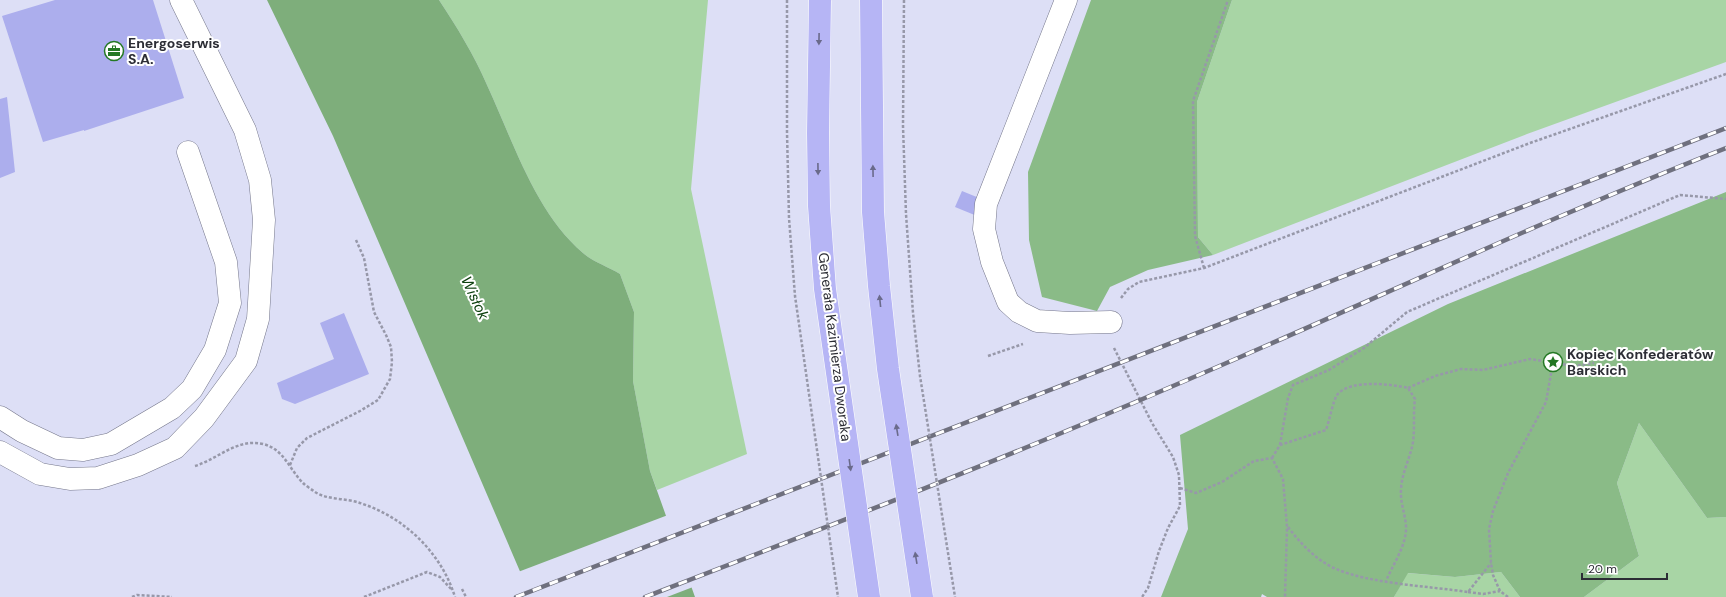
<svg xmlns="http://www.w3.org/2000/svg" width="1726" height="597" viewBox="0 0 1726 597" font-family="'DM Sans',sans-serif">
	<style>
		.green { fill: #a8d5a5 }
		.forest { fill: #8abb87 }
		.water { fill: #7eae7b }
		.pier { fill: #dddff6 }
		.building { fill: #acaeed }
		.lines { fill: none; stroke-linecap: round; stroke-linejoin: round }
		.minor-casing { stroke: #75778b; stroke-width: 23 }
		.path { stroke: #9798a9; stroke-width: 2.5; stroke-dasharray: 3 2; stroke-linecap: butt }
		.minor { stroke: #fff; stroke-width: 22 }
		.rail-casing { stroke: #6f707e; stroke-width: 4.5 }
		.rail { stroke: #fff; stroke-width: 3; stroke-dasharray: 9; stroke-linecap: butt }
		.major-bridge-casing { stroke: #fff; stroke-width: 23; stroke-linecap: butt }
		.path-bridge { stroke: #9798a9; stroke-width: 2.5; stroke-dasharray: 3 2; stroke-linecap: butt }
		.major-bridge { stroke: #b6b5f5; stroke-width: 22 }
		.oneway { fill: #6a6a8b }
		.labels { text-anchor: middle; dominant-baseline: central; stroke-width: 4; stroke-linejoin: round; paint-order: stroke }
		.poi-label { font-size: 14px; font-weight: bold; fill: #2c2d35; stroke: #fff; text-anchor: start }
		.street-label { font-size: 14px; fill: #2c2d35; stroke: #fff }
		.water-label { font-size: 15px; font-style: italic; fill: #0f4210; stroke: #fff }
	</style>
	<rect width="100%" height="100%" fill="#dddff6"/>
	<path class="green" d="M439,0H708L691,189L747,454L657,490L650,471L633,381L634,312L620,274C609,267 593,262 583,253C535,212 513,141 487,85C474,55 457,27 439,0Z
		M1232,0H1726V62L1527,134L1213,255L1198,237L1197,102Z
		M1639,423L1707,518L1726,517V597H1584L1639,556L1617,483Z
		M1501,572L1520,597H1394L1407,573L1455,577Z"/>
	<path class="forest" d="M1091,0H1232L1197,102L1198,237L1213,255L1148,270L1110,287L1097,311L1042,297L1029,240L1028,172Z
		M1726,192V517L1707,518L1639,423L1617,483L1639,556L1584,597H1520L1501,572L1455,577L1408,573L1394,597H1267L1262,594L1261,597H1161L1188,529L1180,435L1448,304Z"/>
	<path class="water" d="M267,0H439C457,27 474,55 487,85C513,141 535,212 583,253C593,262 609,267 620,274L634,312L633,381L650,471L695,597H531L333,136Z"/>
	<path class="pier" d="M668,515L693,587L667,597H528L518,572Z"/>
	<path class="building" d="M55,0H153L184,98L84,131V130L43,142L2,16Z
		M7,97L15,172L0,178V99Z
		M962,191L984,200L977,216L955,207Z
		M344,313L369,374L295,404L282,399L277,383L334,359L320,323Z"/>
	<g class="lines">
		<defs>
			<path id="minor" d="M1066,0L986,204L984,229L992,262L1008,302L1019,312L1037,321L1070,323L1111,322
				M0,417L22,431L58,448L83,450L111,444L172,408L192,389L215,350L230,303L226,262L188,152
				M0,452L40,474L70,479L98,478L138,465L175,448L204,418L246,361L258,319L264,220L260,180L245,130L181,0"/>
		</defs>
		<use href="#minor" class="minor-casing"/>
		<path class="path" d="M1204,268L1195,236L1193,101L1228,0
			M1121,298L1128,289L1139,282L1204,268L1530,143L1726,74
			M1114,348L1152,423L1173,457L1179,475L1180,506L1168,528L1159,551L1148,588L1142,597
			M988,356L1023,344
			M1408,388L1435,376L1461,369L1483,370L1530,359L1574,366L1594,363
			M1280,445L1288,398L1293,385L1329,370L1364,348L1407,312L1680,195L1726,199
			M1272,458L1280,445L1326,430C1329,422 1333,401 1337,395C1349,379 1392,384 1408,388L1415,399C1413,413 1415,427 1413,442C1410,459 1402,472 1401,489C1400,502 1405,513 1406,526C1407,545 1393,564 1386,581
			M290,465L297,448L307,438L360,411L378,400L390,379L392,362L391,347L386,335L374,312L364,258L356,240
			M195,466C218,459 237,438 263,444C284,449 289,469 303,483C306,486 311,489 315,492C327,500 346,498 360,503C404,517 441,552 455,597
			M1180,488L1196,493L1222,482L1254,461L1272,458L1283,479L1287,527L1285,597
			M1288,527C1301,544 1316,560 1336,569C1372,584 1428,586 1468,592L1491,563
			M462,589L466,597
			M1468,592L1483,594L1500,591
			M132,597L137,595L172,597
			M364,597L427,572L440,577L452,590
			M1508,597L1500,591L1493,575L1491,563L1489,529L1493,511L1508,473L1546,402L1553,362"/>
		<use href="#minor" class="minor"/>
		<defs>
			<path id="rail" d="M516,597L1726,128
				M645,597C824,528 1004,459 1180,383C1363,305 1542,220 1726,148"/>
		</defs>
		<use href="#rail" class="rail-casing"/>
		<use href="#rail" class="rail"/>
		<defs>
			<path id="major-bridge" d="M820,0L818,133L819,206L825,289L869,597
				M871,0L873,212L879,286L888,369L922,597"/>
		</defs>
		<use href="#major-bridge" class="major-bridge-casing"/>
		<path class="path-bridge" d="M787,0V132L789,218L795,296L838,597
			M904,0L903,126L906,214L913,313L920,376L955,597"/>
		<use href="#major-bridge" class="major-bridge"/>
	</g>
	<defs><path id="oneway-solid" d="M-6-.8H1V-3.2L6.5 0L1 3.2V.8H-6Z"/></defs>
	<g class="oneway">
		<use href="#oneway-solid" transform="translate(819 39) rotate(91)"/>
		<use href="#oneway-solid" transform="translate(818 169) rotate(89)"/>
		<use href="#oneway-solid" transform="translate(873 171) rotate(-91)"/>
		<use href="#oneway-solid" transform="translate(880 301) rotate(-96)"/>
		<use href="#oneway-solid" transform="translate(897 430) rotate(-99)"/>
		<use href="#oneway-solid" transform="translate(850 465) rotate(82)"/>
		<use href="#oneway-solid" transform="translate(916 558) rotate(-99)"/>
	</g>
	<defs>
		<symbol id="office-ring" viewBox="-11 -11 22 22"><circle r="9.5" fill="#fff" stroke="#247824" stroke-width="1.5"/><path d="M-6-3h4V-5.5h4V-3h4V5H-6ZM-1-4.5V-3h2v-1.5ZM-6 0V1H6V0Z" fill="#247824"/></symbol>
		<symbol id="sight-ring" viewBox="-11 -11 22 22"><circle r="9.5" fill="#fff" stroke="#247824" stroke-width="1.5"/><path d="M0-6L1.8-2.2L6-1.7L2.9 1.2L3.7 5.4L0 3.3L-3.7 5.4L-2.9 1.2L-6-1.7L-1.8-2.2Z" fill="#247824"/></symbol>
	</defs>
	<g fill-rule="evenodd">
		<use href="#office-ring" x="103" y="40" width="22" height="22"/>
		<use href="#sight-ring" x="1542" y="351" width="22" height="22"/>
	</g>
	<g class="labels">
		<g class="poi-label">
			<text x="128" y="43">Energoserwis<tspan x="128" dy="16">S.A.</tspan></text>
			<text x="1567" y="354">Kopiec Konfederatów<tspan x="1567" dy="16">Barskich</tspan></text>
		</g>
		<g class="street-label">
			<text transform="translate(835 347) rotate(83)">Generała Kazimierza Dworaka</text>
		</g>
		<g class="water-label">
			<text transform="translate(475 298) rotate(65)">Wisłok</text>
		</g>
	</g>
	<path d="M1582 573v6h85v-6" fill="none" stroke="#2c2d35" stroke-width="2"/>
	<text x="1588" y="573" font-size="12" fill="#2c2d35" stroke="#ffffff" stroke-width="3" paint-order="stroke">20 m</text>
</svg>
